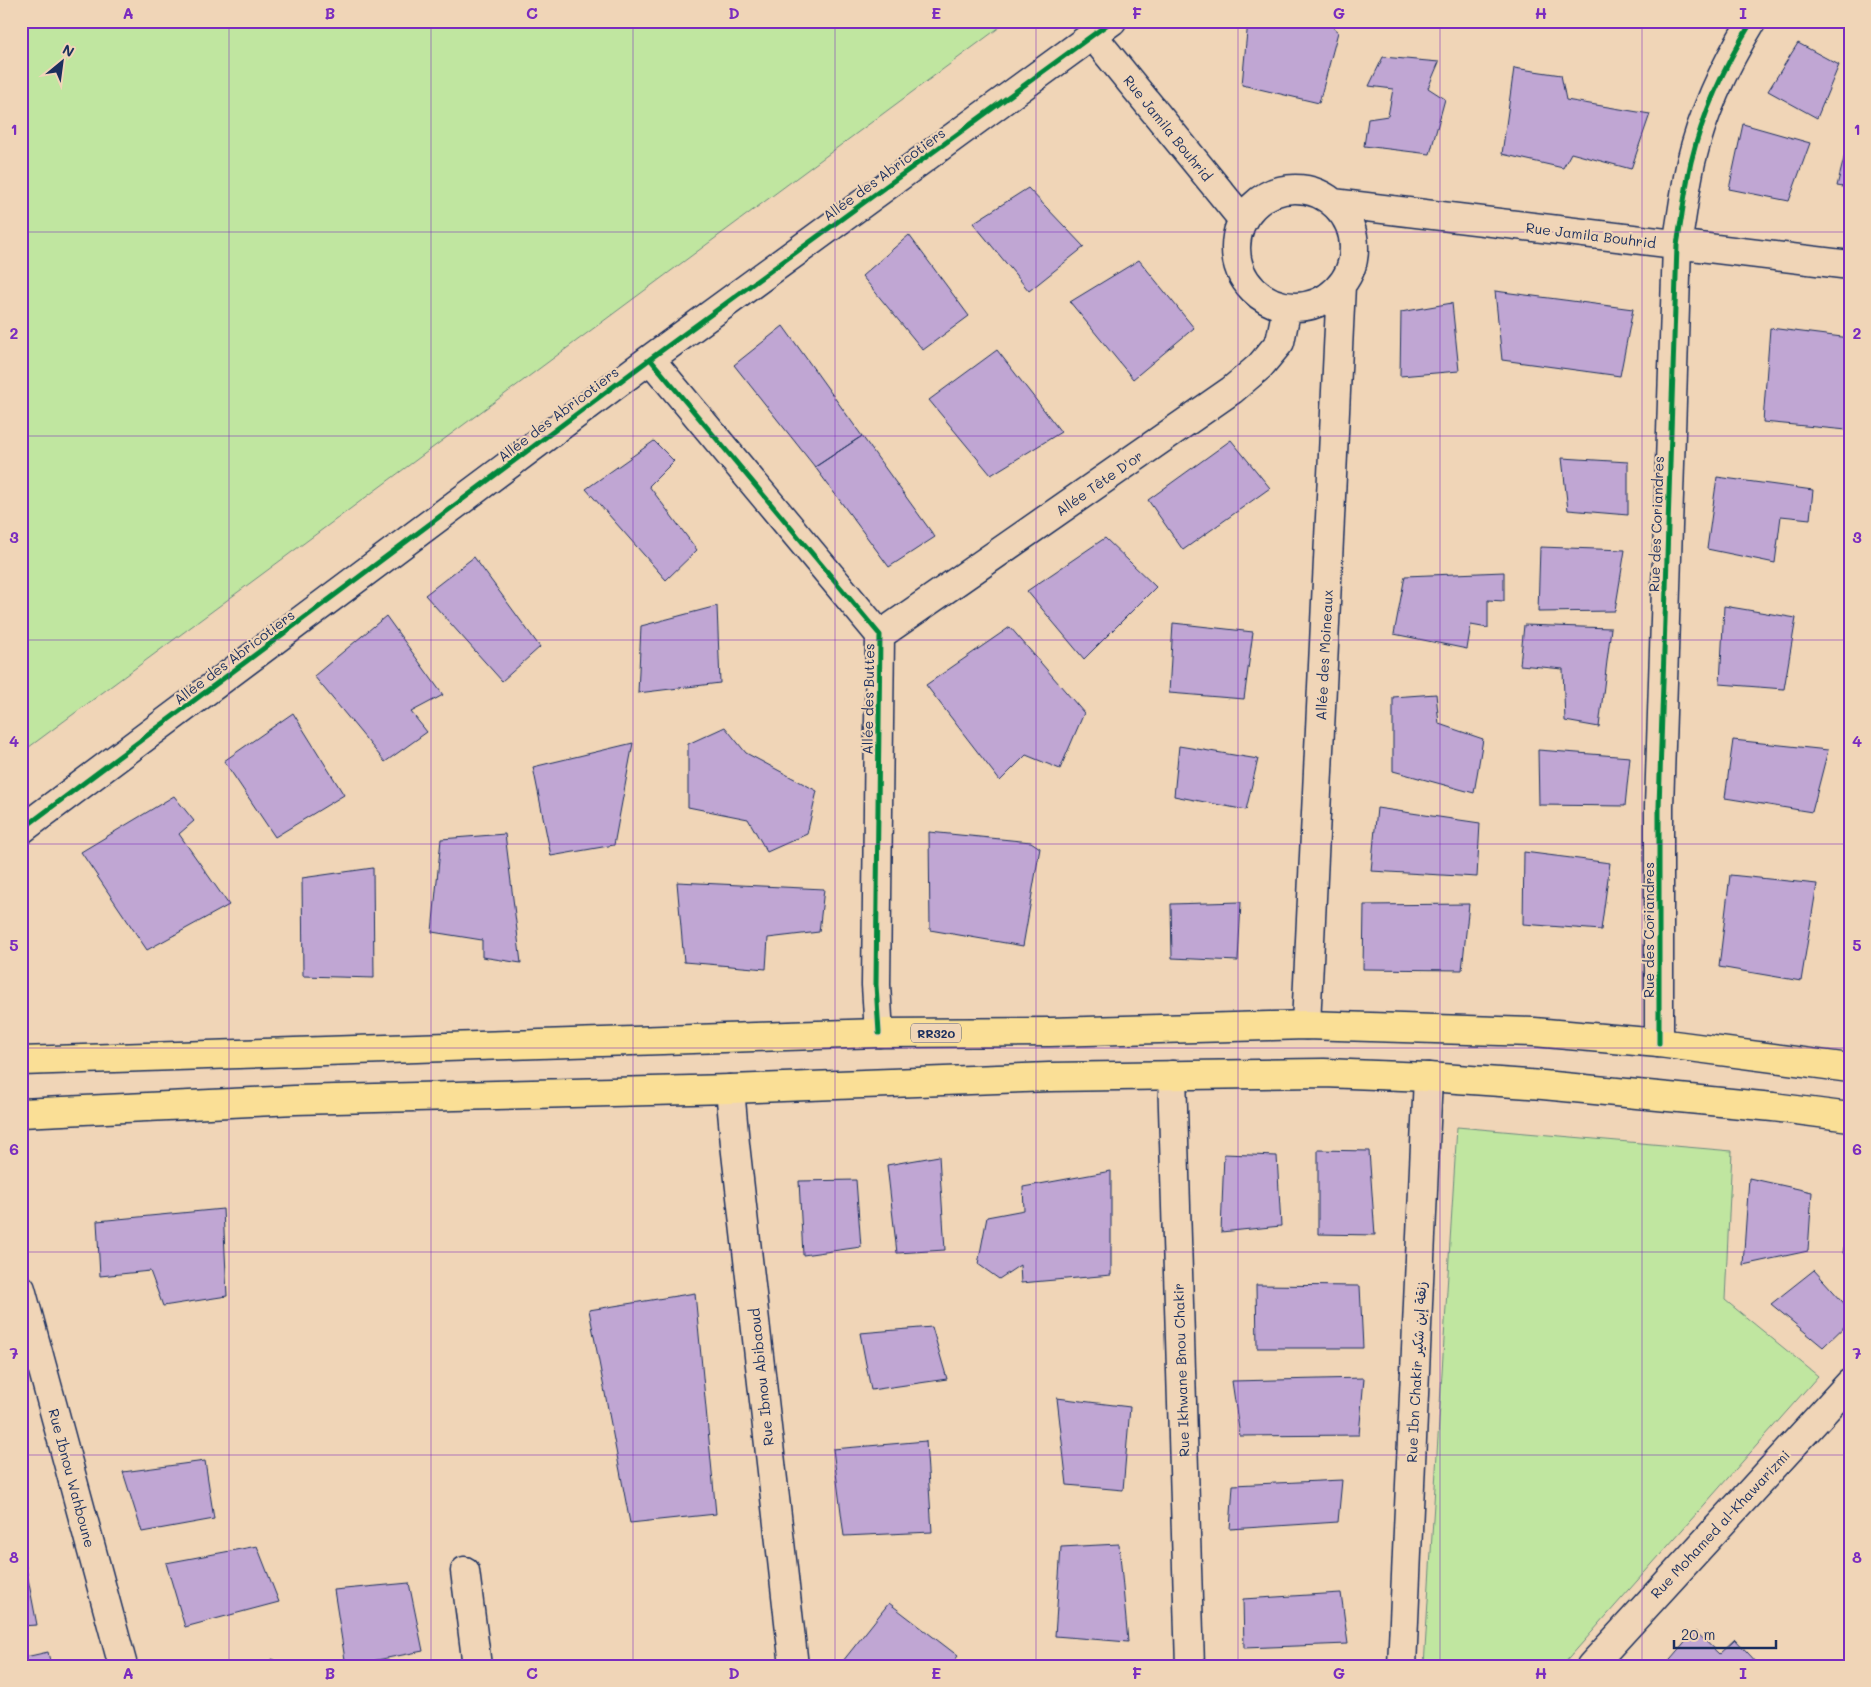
<svg xmlns="http://www.w3.org/2000/svg" width="1871" height="1687" viewBox="0 0 1871 1687" font-family="Mali,'Playpen Sans Arabic',sans-serif">
	<style>
		.green { fill: #c0e6a0; stroke: #6e8a7f }
		.building { fill: #c0a6d3; stroke: #1b2f5e }
		.lines { fill: none; stroke-linecap: round; stroke-linejoin: round }
		.street-casing { stroke: #1b2f5e; stroke-width: 31 }
		.primary-casing { stroke: #1b2f5e; stroke-width: 31 }
		.street { stroke: #f0d5b7; stroke-width: 28 }
		.primary { stroke: #fadf96; stroke-width: 28 }
		.cycleway-casing { stroke: #f0d5b7; stroke-width: 8 }
		.cycleway { stroke: #00873e; stroke-width: 5 }
		.grid { fill: none; stroke: #7b2cbf; stroke-width: 1; stroke-opacity: 0.55 }
		.labels { text-anchor: middle; dominant-baseline: central; stroke-width: 4.5; stroke-linejoin: round; paint-order: stroke }
		.shield { fill: #f0d5b7; stroke: #5b6179; stroke-width: 1 }
		.shield-label { font-size: 12px; font-weight: bold; fill: #1b2f5e }
		.street-label { font-size: 14px; fill: #1b2f5e; stroke: #f0d5b7 }
		.neatline { fill: none; stroke: #7b2cbf; stroke-width: 2 }
		.grid-label { font-size: 16px; text-anchor: middle; font-weight: bold; fill: #7b2cbf }
	</style>
	<rect width="100%" height="100%" fill="#f0d5b7"/>
	<filter id="ink" filterUnits="userSpaceOnUse"><feTurbulence type="fractalNoise" baseFrequency=".02" numOctaves="2"/><feDisplacementMap in="SourceGraphic" scale="10" xChannelSelector="R" yChannelSelector="G"/><feConvolveMatrix kernelMatrix="1 2 1 2 8 2 1 2 1" color-interpolation-filters="sRGB"/></filter>
	<g filter="url(#ink)">
		<path class="green" d="M21,21H1008L21,753Z
			M1457,1127L1732,1151L1725,1300L1818,1376L1562,1666H1424Z"/>
		<path class="building" d="M1248,21H1325L1338,32L1319,103L1242,85Z
			M1833,21H1845L1839,27Z
			M1798,43L1839,65L1817,118L1768,91Z
			M1383,57L1439,62L1428,88L1445,99L1430,154L1364,146L1368,119L1388,116L1393,89L1369,86Z
			M1514,68L1561,75L1566,100L1650,114L1631,169L1571,153L1563,168L1502,154Z
			M1743,124L1810,143L1789,201L1729,189Z
			M1850,134V188L1837,186Z
			M1028,188L1084,247L1029,291L973,223Z
			M909,235L969,316L923,350L862,276Z
			M1139,260L1194,328L1133,379L1070,302Z
			M1495,291L1633,309L1620,376L1502,360Z
			M1452,303L1459,371L1400,376L1401,312Z
			M783,326L862,436L815,467L734,365Z
			M1770,328L1850,338V419L1847,430L1763,422Z
			M997,350L1061,432L991,475L929,400Z
			M862,436L935,537L889,567L815,467Z
			M1231,440L1270,488L1183,550L1148,500Z
			M654,441L674,461L649,486L697,550L666,580L586,489Z
			M1562,458L1628,462V515L1568,510Z
			M1717,477L1813,490L1810,519L1781,516L1775,563L1707,549Z
			M1105,538L1156,587L1084,659L1027,591Z
			M1540,547L1625,550L1615,611L1538,612Z
			M474,557L540,647L502,681L425,595Z
			M1504,572V601L1488,600V628L1471,625L1467,649L1394,634L1405,576Z
			M717,606L720,683L638,693L641,626Z
			M1724,606L1796,618L1784,689L1720,684Z
			M386,616L443,695L411,712L427,732L385,762L314,676Z
			M1173,623L1253,632L1244,699L1169,693Z
			M1524,625L1611,628L1599,727L1565,721L1563,669L1520,665Z
			M1010,627L1084,713L1060,769L1026,755L1000,781L926,685Z
			M1436,694L1439,724L1483,739L1474,793L1393,771V697Z
			M293,713L344,795L275,837L224,761Z
			M725,727L746,753L817,791L807,834L767,852L748,819L688,807V744Z
			M1733,740L1828,750L1812,812L1725,798Z
			M633,743L614,845L551,856L533,767Z
			M1179,746L1258,759L1246,810L1174,796Z
			M1538,750L1630,757L1625,806L1539,805Z
			M174,796L194,821L179,834L229,905L147,950L81,852Z
			M1377,808L1480,823L1477,877L1371,871Z
			M929,832L1031,842L1040,848L1023,946L930,930Z
			M505,834L521,963L482,957V940L432,932L441,839Z
			M1524,852L1610,863L1601,930L1523,924Z
			M373,868L374,978L303,976L302,878Z
			M1730,875L1817,884L1801,981L1719,967Z
			M677,882L824,889L819,932L768,938L766,969L684,962Z
			M1241,902L1238,961L1172,958L1171,904Z
			M1469,904L1462,970L1363,969L1364,905Z
			M1318,1150L1369,1151L1375,1235L1318,1234Z
			M1224,1154L1277,1156L1281,1226L1221,1232Z
			M939,1156L945,1250L897,1253L887,1165Z
			M1111,1171V1275L1021,1283L1020,1265L999,1279L978,1264L987,1217L1024,1210L1023,1187Z
			M1749,1178L1812,1192L1808,1251L1743,1265Z
			M856,1180L861,1247L803,1255L799,1181Z
			M223,1209L227,1296L163,1306L150,1271L100,1276L97,1221Z
			M1850,1215V1258L1843,1253Z
			M1814,1270L1850,1310V1321L1823,1347L1771,1304Z
			M1256,1285L1360,1286L1363,1348H1257Z
			M695,1293L716,1514L630,1523L589,1310Z
			M932,1327L947,1379L871,1390L860,1333Z
			M1364,1378L1359,1435L1240,1436L1232,1381Z
			M1057,1398L1130,1407L1123,1490L1067,1485Z
			M926,1441L932,1532L844,1536L833,1449Z
			M205,1461L214,1519L142,1532L123,1472Z
			M1342,1480L1338,1522L1230,1529L1233,1485Z
			M1119,1544L1128,1642L1055,1636L1061,1547Z
			M257,1546L279,1602L185,1627L166,1563Z
			M25,1563L37,1625L21,1626V1564Z
			M409,1583L423,1651L346,1666L334,1590Z
			M1341,1593L1348,1644L1244,1648L1243,1599Z
			M889,1603L958,1656L950,1666H839Z
			M1695,1631L1719,1654L1735,1639L1760,1666H1665Z
			M48,1652L51,1666H21V1658Z
			M273,1659L275,1666H257Z"/>
		<g class="lines">
			<defs>
				<path id="street" d="M1093,36L1243,220
					M1236 248a59 59 0 1 1 118 0a59 59 0 1 1-118 0Z
					M1333,203L1850,265
					M650,359L880,635L876,985L879,1033
					M880,635L1232,390L1260,366L1280,342L1287,307
					M21,830L650,359L1112,21
					M1306,1025L1341,285
					M1659,1043V807L1677,245C1682,217 1685,189 1691,162C1703,112 1725,65 1752,21
					M1172,1075L1190,1666
					M730,1089L735,1144L794,1666
					M21,1289L123,1666
					M465,1571L477,1666
					M1402,1666L1428,1077
					M1591,1666L1850,1383"/>
				<path id="primary" d="M21,1061L879,1033L1050,1032L1306,1025L1534,1032L1659,1043L1850,1068
					M21,1113L295,1100L730,1089L1049,1077L1324,1073L1428,1077L1543,1085L1773,1107L1850,1117"/>
			</defs>
			<use href="#street" class="street-casing"/>
			<use href="#primary" class="primary-casing"/>
			<use href="#street" class="street"/>
			<use href="#primary" class="primary"/>
			<defs>
				<path id="cycleway" d="M650,359L880,635L876,985L879,1033
					M21,830L650,359L1112,21
					M1659,1043V807L1677,245C1682,217 1685,189 1691,162C1703,112 1725,65 1752,21"/>
			</defs>
			<use href="#cycleway" class="cycleway-casing"/>
			<use href="#cycleway" class="cycleway"/>
		</g>
	</g>
	<path class="grid" d="M229,21V1666M431,21V1666M633,21V1666M835,21V1666M1036,21V1666M1238,21V1666M1440,21V1666M1642,21V1666M21,232H1850M21,436H1850M21,640H1850M21,844H1850M21,1048H1850M21,1252H1850M21,1455H1850"/>
	<g class="labels">
		<rect class="shield" x="911" y="1023.5" width="50" height="19" rx="4"/>
		<g class="shield-label">
			<text x="936" y="1033">RR320</text>
		</g>
		<g class="street-label">
			<text transform="translate(1168 128) rotate(51)">Rue Jamila Bouhrid</text>
			<text transform="translate(884 174) rotate(-36)">Allée des Abricotiers</text>
			<text transform="translate(1591 235) rotate(7)">Rue Jamila Bouhrid</text>
			<text transform="translate(558 414) rotate(-37)">Allée des Abricotiers</text>
			<text transform="translate(1099 483) rotate(-35)">Allée Tête D'or</text>
			<text transform="translate(1656 524) rotate(-88)">Rue des Coriandres</text>
			<text transform="translate(1324 655) rotate(-87)">Allée des Moineaux</text>
			<text transform="translate(234 657) rotate(-37)">Allée des Abricotiers</text>
			<text transform="translate(868 699) rotate(-89)">Allée des Buttes</text>
			<text transform="translate(1648 930) rotate(-90)">Rue des Coriandres</text>
			<text transform="translate(1181 1370) rotate(-92)">Rue Ikhwane Bnou Chakir</text>
			<text transform="translate(1416 1372) rotate(-87)">Rue Ibn Chakir زنقة إبن شكير</text>
			<text transform="translate(761 1377) rotate(-96)">Rue Ibnou Abibaoud</text>
			<text transform="translate(72 1478) rotate(75)">Rue Ibnou Wahboune</text>
			<text transform="translate(1720 1524) rotate(-47)">Rue Mohamed al-Khawarizmi</text>
		</g>
	</g>
	<rect width="1871" height="1687" fill="none" stroke="#f0d5b7" stroke-width="55"/>
	<g transform="translate(62 62) rotate(29)" stroke="#f0d5b7" stroke-width="4" paint-order="stroke">
	<path d="M0-4L9 19L0 12L-9 19Z" fill="#1b2f5e"/>
	<text y="-8" font-size="14" font-weight="bold" text-anchor="middle" fill="#1b2f5e">N</text>
	</g>
	<path d="M1674 1640v8h102v-8" fill="none" stroke="#1b2f5e" stroke-width="2.5"/>
	<text x="1681" y="1640" font-size="15" fill="#1b2f5e" stroke="#f0d5b7" stroke-width="4" paint-order="stroke">20 m</text>
	<rect x="28" y="28" width="1816" height="1632" class="neatline"/>
	<g class="grid-label">
		<text x="128" y="19">A</text>
		<text x="330" y="19">B</text>
		<text x="532" y="19">C</text>
		<text x="734" y="19">D</text>
		<text x="936" y="19">E</text>
		<text x="1137" y="19">F</text>
		<text x="1339" y="19">G</text>
		<text x="1541" y="19">H</text>
		<text x="1743" y="19">I</text>
		<text x="14" y="135">1</text>
		<text x="1857" y="135">1</text>
		<text x="14" y="339">2</text>
		<text x="1857" y="339">2</text>
		<text x="14" y="543">3</text>
		<text x="1857" y="543">3</text>
		<text x="14" y="747">4</text>
		<text x="1857" y="747">4</text>
		<text x="14" y="951">5</text>
		<text x="1857" y="951">5</text>
		<text x="14" y="1155">6</text>
		<text x="1857" y="1155">6</text>
		<text x="14" y="1359">7</text>
		<text x="1857" y="1359">7</text>
		<text x="14" y="1563">8</text>
		<text x="1857" y="1563">8</text>
		<text x="128" y="1679">A</text>
		<text x="330" y="1679">B</text>
		<text x="532" y="1679">C</text>
		<text x="734" y="1679">D</text>
		<text x="936" y="1679">E</text>
		<text x="1137" y="1679">F</text>
		<text x="1339" y="1679">G</text>
		<text x="1541" y="1679">H</text>
		<text x="1743" y="1679">I</text>
	</g>
</svg>
